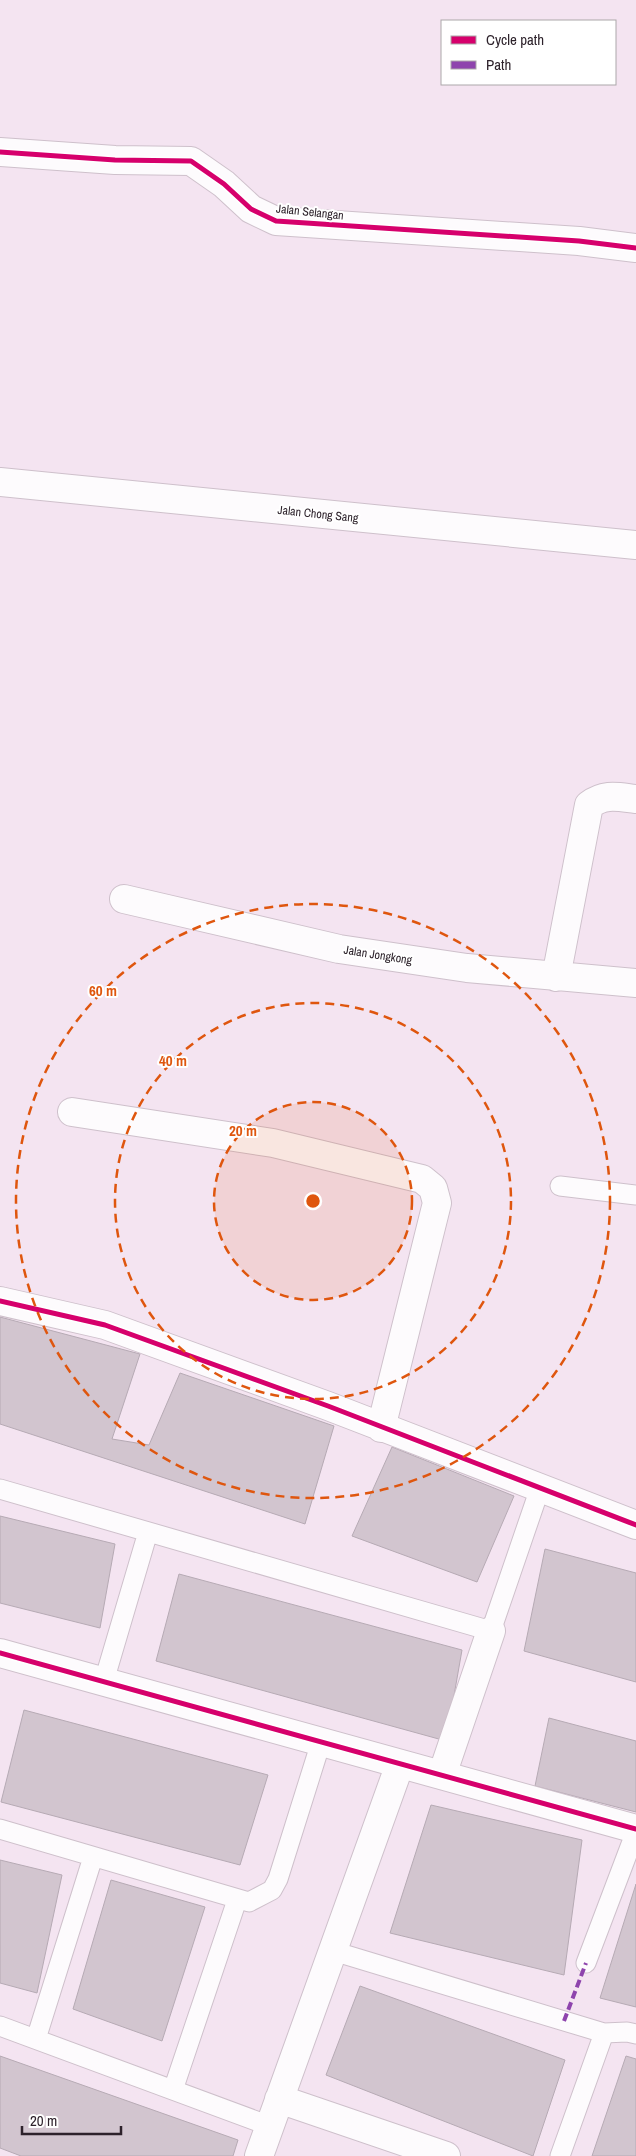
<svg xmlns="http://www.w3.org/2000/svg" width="636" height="2156" viewBox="0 0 636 2156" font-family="'Archivo Narrow',sans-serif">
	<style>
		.building { fill: #d2c5cf; stroke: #b6aab4 }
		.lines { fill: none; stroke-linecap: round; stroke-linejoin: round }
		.service-casing { stroke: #cec0cb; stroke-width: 21 }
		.minor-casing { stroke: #cec0cb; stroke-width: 30 }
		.service { stroke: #fdfbfd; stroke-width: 19 }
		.minor { stroke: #fdfbfd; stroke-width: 28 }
		.quiet { stroke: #8e44ad; stroke-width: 4; stroke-dasharray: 8 4; stroke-linecap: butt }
		.cycleway-casing { stroke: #fff; stroke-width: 8 }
		.cycleway { stroke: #d6006c; stroke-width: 5 }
		.ring { fill: none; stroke: #df560e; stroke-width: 2.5; stroke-dasharray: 9 6 }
		.labels { text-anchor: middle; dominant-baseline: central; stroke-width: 4; stroke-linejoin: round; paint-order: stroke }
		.street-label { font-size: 12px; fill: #2d222b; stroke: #fff }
		.centre { fill: #df560e; stroke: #fff; stroke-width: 2.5 }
		.ring-label { font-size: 15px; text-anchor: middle; font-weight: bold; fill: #df560e; stroke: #fff; stroke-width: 4; stroke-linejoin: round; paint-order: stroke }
	</style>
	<rect width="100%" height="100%" fill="#f4e4f1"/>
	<path class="building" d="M0,1317L140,1354L112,1439L149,1445L180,1373L334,1426L305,1524L0,1424Z
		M392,1447L514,1496L477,1582L352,1536Z
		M0,1516L115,1544L100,1628L0,1603Z
		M545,1549L636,1573V1682L524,1651Z
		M179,1574L462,1650L446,1741L156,1661Z
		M24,1710L268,1775L240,1865L1,1802Z
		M549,1718L636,1741V1812L535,1786Z
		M431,1805L582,1840L564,1975L390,1933Z
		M0,1860L62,1875L37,1993L0,1983Z
		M111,1880L205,1907L162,2041L73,2009Z
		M636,1884V2007L600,1998Z
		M360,1986L565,2060L533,2156L326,2075Z
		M0,2056L238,2140L233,2156H21L0,2148Z
		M626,2056L636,2059V2156H592Z"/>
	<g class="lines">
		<defs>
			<path id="service" d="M560,1186L636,1195
				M0,1489L491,1631L540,1488
				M104,1681L148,1532
				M0,1829L249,1902L272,1890L278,1879L321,1742
				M333,1951L604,2033L627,2032L636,2034
				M586,1963L636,1831
				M0,2026L270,2126
				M36,2039L93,1857
				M173,2090L237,1900
				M560,2156L604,2033"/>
			<path id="minor" d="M0,152L115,160L191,161L224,184L251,209L276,221L579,241L636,248
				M0,482L636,545
				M124,899L339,949L467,968L636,983
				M556,977L589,805C605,793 618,797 636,799
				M72,1112L273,1143L422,1179L433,1188L437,1203L381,1428
				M0,1301L105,1325L328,1406L636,1525
				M0,1653L636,1829
				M442,1775L491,1631
				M279,2099L446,2156
				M259,2156L400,1764"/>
		</defs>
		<use href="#service" class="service-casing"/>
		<use href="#minor" class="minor-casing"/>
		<use href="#service" class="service"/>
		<use href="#minor" class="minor"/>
		<path class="quiet" d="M564,2021L586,1963"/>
		<defs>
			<path id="cycleway" d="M0,152L115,160L191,161L224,184L251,209L276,221L579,241L636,248
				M0,1301L105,1325L328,1406L636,1525
				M0,1653L636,1829"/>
		</defs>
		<use href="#cycleway" class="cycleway-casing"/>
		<use href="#cycleway" class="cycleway"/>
	</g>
	<circle cx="313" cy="1201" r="99" fill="#df560e" fill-opacity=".12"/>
	<g class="ring">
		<circle cx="313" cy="1201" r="99"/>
		<circle cx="313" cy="1201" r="198"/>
		<circle cx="313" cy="1201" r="297"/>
	</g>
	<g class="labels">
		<g class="street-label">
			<text transform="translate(310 212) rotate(6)">Jalan Selangan</text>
			<text transform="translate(318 514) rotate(6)">Jalan Chong Sang</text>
			<text transform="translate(378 955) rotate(9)">Jalan Jongkong</text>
		</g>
	</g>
	<circle cx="313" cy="1201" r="8" class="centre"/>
	<g class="ring-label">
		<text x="103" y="996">60 m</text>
		<text x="173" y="1066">40 m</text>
		<text x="243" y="1136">20 m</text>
	</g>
	<rect x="441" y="20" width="175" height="65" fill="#ffffff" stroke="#aba7aa"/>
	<rect x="451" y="36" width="25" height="8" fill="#d6006c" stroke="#aba7aa"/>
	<text x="486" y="45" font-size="15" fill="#2d222b">Cycle path</text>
	<rect x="451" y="61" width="25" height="8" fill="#8e44ad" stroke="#aba7aa"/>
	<text x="486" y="70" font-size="15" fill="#2d222b">Path</text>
	<path d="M22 2126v8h99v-8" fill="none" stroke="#2d222b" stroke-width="2.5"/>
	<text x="30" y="2126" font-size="15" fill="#2d222b" stroke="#ffffff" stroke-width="4" paint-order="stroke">20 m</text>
</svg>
